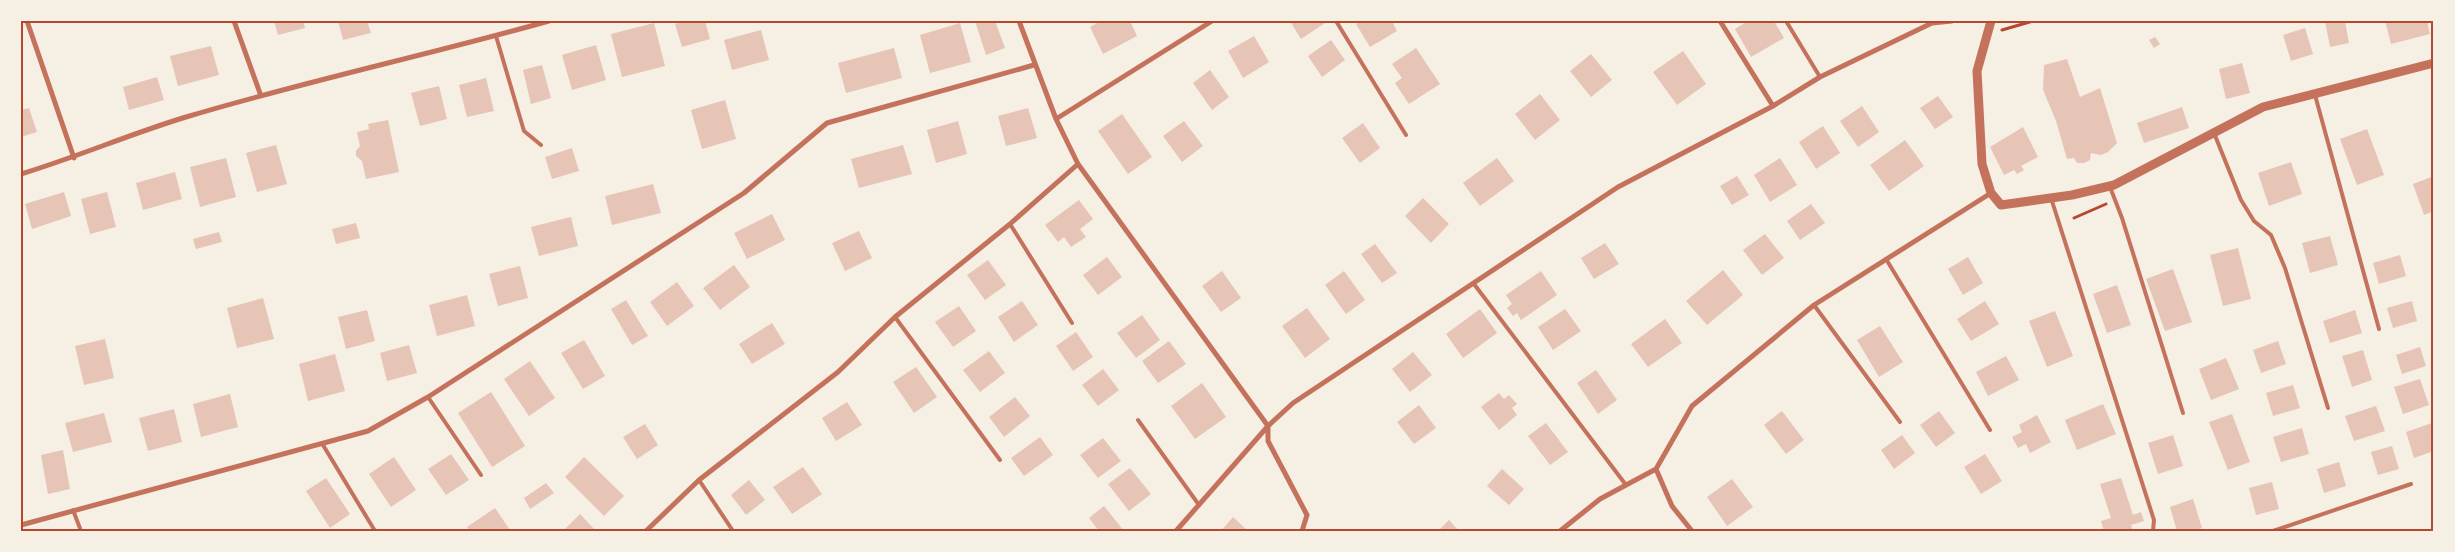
<svg xmlns="http://www.w3.org/2000/svg" width="2455" height="552" viewBox="0 0 2455 552" font-family="'Noto Sans',sans-serif">
	<style>
		.building { fill: #e6c5b7 }
		.lines { fill: none; stroke-linecap: round; stroke-linejoin: round }
		.path { stroke: #b5482f; stroke-width: 3 }
		.service { stroke: #c5725c; stroke-width: 4 }
		.minor { stroke: #c5725c; stroke-width: 5 }
		.tertiary { stroke: #c5725c; stroke-width: 9 }
		.neatline { fill: none; stroke: #b5482f; stroke-width: 2 }
	</style>
	<rect width="100%" height="100%" fill="#f6efe4"/>
	<path class="building" d="M274,21H303L305,28L278,35Z
		M338,21H367L371,33L343,40Z
		M684,21H705L710,39L682,47L675,24Z
		M975,21H995L1005,48L986,55Z
		M1101,21H1130L1137,36L1103,54L1090,27Z
		M1290,21H1324L1325,23L1301,39Z
		M1361,21H1392L1397,31L1370,47L1356,24Z
		M1748,21H1774L1784,38L1751,57L1735,29Z
		M2325,21H2345L2349,43L2330,47Z
		M2385,21H2427L2430,34L2391,44Z
		M654,23L665,66L622,77L611,34Z
		M960,23L971,62L930,73L920,35Z
		M2305,28L2313,54L2291,61L2283,35Z
		M761,30L769,60L732,70L724,40Z
		M1254,36L1269,62L1243,78L1228,51Z
		M2155,37L2160,44L2154,48L2149,40Z
		M1331,40L1345,60L1322,77L1308,56Z
		M596,45L606,80L572,90L562,55Z
		M211,46L219,75L178,86L170,56Z
		M894,48L902,78L846,93L838,63Z
		M1416,48L1440,84L1409,104L1395,83L1402,78L1392,64Z
		M1683,51L1706,84L1677,105L1653,72Z
		M1591,54L1612,80L1591,97L1570,71Z
		M2067,59L2080,97L2100,88L2117,143L2108,152L2101,155L2091,153L2090,160L2084,163H2077L2074,158L2067,159L2056,121L2043,90L2044,65Z
		M2242,63L2250,93L2226,99L2219,69Z
		M542,65L551,98L531,104L523,70Z
		M1210,70L1229,97L1212,110L1193,83Z
		M157,77L164,100L129,110L123,87Z
		M486,78L494,111L467,117L459,85Z
		M439,86L447,119L420,126L411,93Z
		M1540,94L1560,120L1535,140L1515,114Z
		M1938,96L1953,117L1935,129L1920,108Z
		M725,100L736,139L702,149L691,110Z
		M1862,106L1879,132L1858,147L1840,121Z
		M2182,107L2189,128L2144,143L2137,123Z
		M29,108L37,132L21,137V110Z
		M1028,108L1037,138L1006,146L998,116Z
		M1122,114L1152,157L1128,174L1098,131Z
		M388,120L399,172L366,179L362,161L356,156V151L360,146L357,132L369,129L368,124Z
		M958,121L967,154L936,163L927,130Z
		M1184,121L1203,146L1182,162L1163,136Z
		M1363,123L1380,148L1360,163L1342,138Z
		M1823,126L1840,153L1816,169L1799,142Z
		M2023,127L2038,157L2021,166L2024,170L2017,174L2014,170L2004,175L1990,147Z
		M2367,129L2384,175L2357,185L2340,139Z
		M1905,140L1924,166L1889,191L1870,165Z
		M276,145L287,184L257,192L246,153Z
		M903,145L912,174L859,188L851,159Z
		M572,148L579,171L552,179L545,157Z
		M226,158L236,197L200,207L190,167Z
		M1497,158L1514,181L1480,206L1463,183Z
		M1780,158L1797,185L1770,202L1754,175Z
		M2291,162L2302,194L2269,206L2258,173Z
		M175,172L182,199L143,210L136,183Z
		M1737,176L1749,195L1732,205L1720,186Z
		M2434,176V211L2424,215L2413,184Z
		M653,184L661,213L612,225L605,196Z
		M64,192L71,216L32,229L25,204Z
		M107,192L116,227L90,234L81,199Z
		M1423,198L1449,224L1431,243L1405,216Z
		M1079,200L1093,219L1080,229L1086,237L1071,247L1064,237L1058,242L1045,225Z
		M1811,204L1825,223L1800,240L1787,221Z
		M772,214L785,240L747,259L734,233Z
		M571,217L578,246L539,256L531,227Z
		M356,223L360,238L336,244L332,229Z
		M859,231L872,258L845,271L832,243Z
		M219,232L222,242L196,249L193,239Z
		M1765,234L1784,258L1762,275L1743,250Z
		M2330,236L2338,265L2310,273L2302,243Z
		M1605,243L1619,264L1594,279L1581,258Z
		M1375,244L1397,273L1382,283L1361,254Z
		M2238,248L2251,299L2223,306L2210,255Z
		M2400,255L2406,276L2379,284L2373,263Z
		M1107,257L1122,277L1098,295L1083,275Z
		M1968,257L1983,283L1963,295L1948,269Z
		M988,260L1006,285L985,300L967,275Z
		M734,265L750,287L720,310L703,288Z
		M520,266L528,298L498,306L489,274Z
		M2173,269L2192,322L2165,331L2146,279Z
		M1723,270L1743,295L1707,325L1686,301Z
		M1222,271L1241,298L1221,312L1202,286Z
		M1344,271L1365,300L1346,314L1325,285Z
		M1541,271L1557,295L1521,320L1517,313L1513,316L1507,308L1512,304L1506,295Z
		M677,282L694,306L667,326L650,302Z
		M2117,285L2131,325L2107,333L2093,294Z
		M467,295L475,326L437,336L429,305Z
		M263,298L274,339L237,348L227,308Z
		M626,300L648,336L632,345L611,309Z
		M1022,301L1038,325L1014,342L998,317Z
		M1985,301L1999,324L1971,341L1957,319Z
		M2412,301L2417,321L2393,328L2387,308Z
		M959,306L976,331L953,347L935,322Z
		M1307,308L1330,339L1305,358L1282,326Z
		M1480,309L1497,333L1463,358L1446,334Z
		M1565,309L1581,331L1553,350L1538,327Z
		M367,310L375,341L346,349L338,317Z
		M2355,310L2362,333L2330,343L2323,321Z
		M2055,311L2073,356L2047,367L2029,321Z
		M1142,315L1160,340L1136,358L1117,333Z
		M1665,319L1682,343L1648,367L1631,344Z
		M772,323L785,344L752,364L739,344Z
		M1880,326L1903,362L1879,377L1857,340Z
		M1076,332L1093,357L1073,371L1056,346Z
		M105,339L114,378L84,385L75,346Z
		M584,340L605,376L583,389L561,353Z
		M1169,341L1186,364L1158,383L1142,361Z
		M2278,341L2286,364L2261,373L2253,350Z
		M409,345L417,373L387,381L380,353Z
		M2420,347L2426,366L2402,374L2396,355Z
		M2363,350L2372,380L2352,387L2342,356Z
		M989,351L1005,373L980,392L963,370Z
		M1413,352L1432,375L1410,392L1392,369Z
		M335,354L345,391L308,401L299,364Z
		M2006,356L2019,380L1988,396L1976,372Z
		M2226,358L2239,389L2211,400L2199,369Z
		M530,361L555,398L529,416L504,379Z
		M916,367L937,397L914,413L893,382Z
		M1103,369L1119,390L1098,406L1082,385Z
		M1596,370L1617,400L1598,414L1577,383Z
		M2420,379L2429,405L2403,414L2394,387Z
		M1202,383L1226,417L1195,439L1171,406Z
		M2293,385L2300,408L2273,416L2266,393Z
		M491,392L525,446L492,467L458,413Z
		M1499,393L1504,399L1509,395L1517,404L1512,408L1517,415L1499,430L1481,407Z
		M230,394L238,427L201,437L193,404Z
		M1015,397L1030,416L1004,437L989,417Z
		M847,402L862,425L836,441L822,418Z
		M2103,404L2116,434L2077,450L2065,420Z
		M1419,405L1436,428L1414,444L1397,422Z
		M2376,406L2385,431L2354,441L2345,416Z
		M174,409L182,442L148,451L139,418Z
		M1782,411L1804,440L1786,454L1764,425Z
		M1939,411L1955,433L1936,447L1920,425Z
		M104,413L112,442L73,452L65,423Z
		M2232,414L2250,462L2228,470L2209,422Z
		M2037,415L2051,442L2030,453L2026,444L2018,448L2012,437L2022,432L2019,425Z
		M1546,423L1568,452L1550,465L1528,436Z
		M2432,423L2434,451L2414,458L2406,432Z
		M645,424L658,445L637,459L623,437Z
		M2302,428L2309,454L2281,462L2273,437Z
		M1902,435L1915,453L1894,469L1881,450Z
		M2173,435L2183,466L2158,474L2148,443Z
		M1040,437L1053,455L1024,476L1011,458Z
		M1103,438L1121,461L1098,478L1080,455Z
		M2392,446L2399,469L2378,475L2371,452Z
		M63,450L70,489L48,494L41,455Z
		M451,454L469,480L446,495L428,469Z
		M1985,454L2002,481L1981,494L1964,467Z
		M394,457L416,490L391,507L369,474Z
		M584,457L624,496L604,516L565,477Z
		M2339,462L2346,486L2324,493L2317,469Z
		M803,467L822,494L792,514L773,487Z
		M1130,468L1151,494L1129,511L1108,484Z
		M1502,469L1524,489L1509,505L1487,486Z
		M326,478L350,514L330,528L306,491Z
		M2121,478L2133,515L2141,512L2144,521L2131,525L2133,531H2104L2101,521L2111,518L2100,484Z
		M1732,479L1753,507L1727,526L1707,497Z
		M749,480L765,500L746,515L731,495Z
		M2272,482L2279,509L2256,515L2249,488Z
		M546,483L554,493L530,509L524,498Z
		M2193,499L2202,528L2192,531H2177L2170,507Z
		M1104,506L1124,531H1099L1089,518Z
		M495,508L510,530L470,531L467,527Z
		M580,514L596,531H563Z
		M1233,517L1248,531H1221Z
		M1449,520L1459,531H1438Z"/>
	<g class="lines">
		<path class="path" d="M2002,30L2033,21
			M2074,218L2106,204"/>
		<path class="service" d="M1336,21L1406,135
			M1786,21L1820,77
			M496,36L524,131L541,145
			M2315,95L2379,329
			M2214,133L2241,200L2254,221L2271,235L2285,268L2328,408
			M2110,187L2122,218L2183,413
			M2051,198L2154,520L2153,531
			M1010,224L1072,323
			M1886,259L1990,430
			M1474,284L1626,485
			M1814,305L1900,422
			M895,317L1000,460
			M428,397L481,475
			M1138,420L1199,505
			M323,445L375,531
			M699,480L733,531
			M73,510L81,531
			M2273,531L2411,484"/>
		<path class="minor" d="M27,21L74,158
			M234,21L261,96
			M1019,21L1056,119L1078,164L1268,426V441L1307,515L1302,531
			M1720,21L1773,106
			M1056,119L1212,21
			M21,174C77,157 130,134 186,117C306,81 428,55 549,21
			M1656,469L1672,506L1692,531
			M21,525L368,431L428,397L744,193L827,123L1034,65
			M646,531L699,480L838,372L895,317L1010,224L1078,164
			M1176,531L1268,426L1293,403L1618,187L1773,106L1820,77L1932,23L1952,21
			M1560,531L1600,499L1656,469L1692,406L1814,305L1991,193"/>
		<path class="tertiary" d="M1991,21L1977,71L1982,164L1991,193L2001,205L2072,195L2114,185L2263,107L2434,63"/>
	</g>
	<rect width="2455" height="552" fill="none" stroke="#f6efe4" stroke-width="45"/>
	<rect x="22" y="22" width="2410" height="508" class="neatline"/>
</svg>
